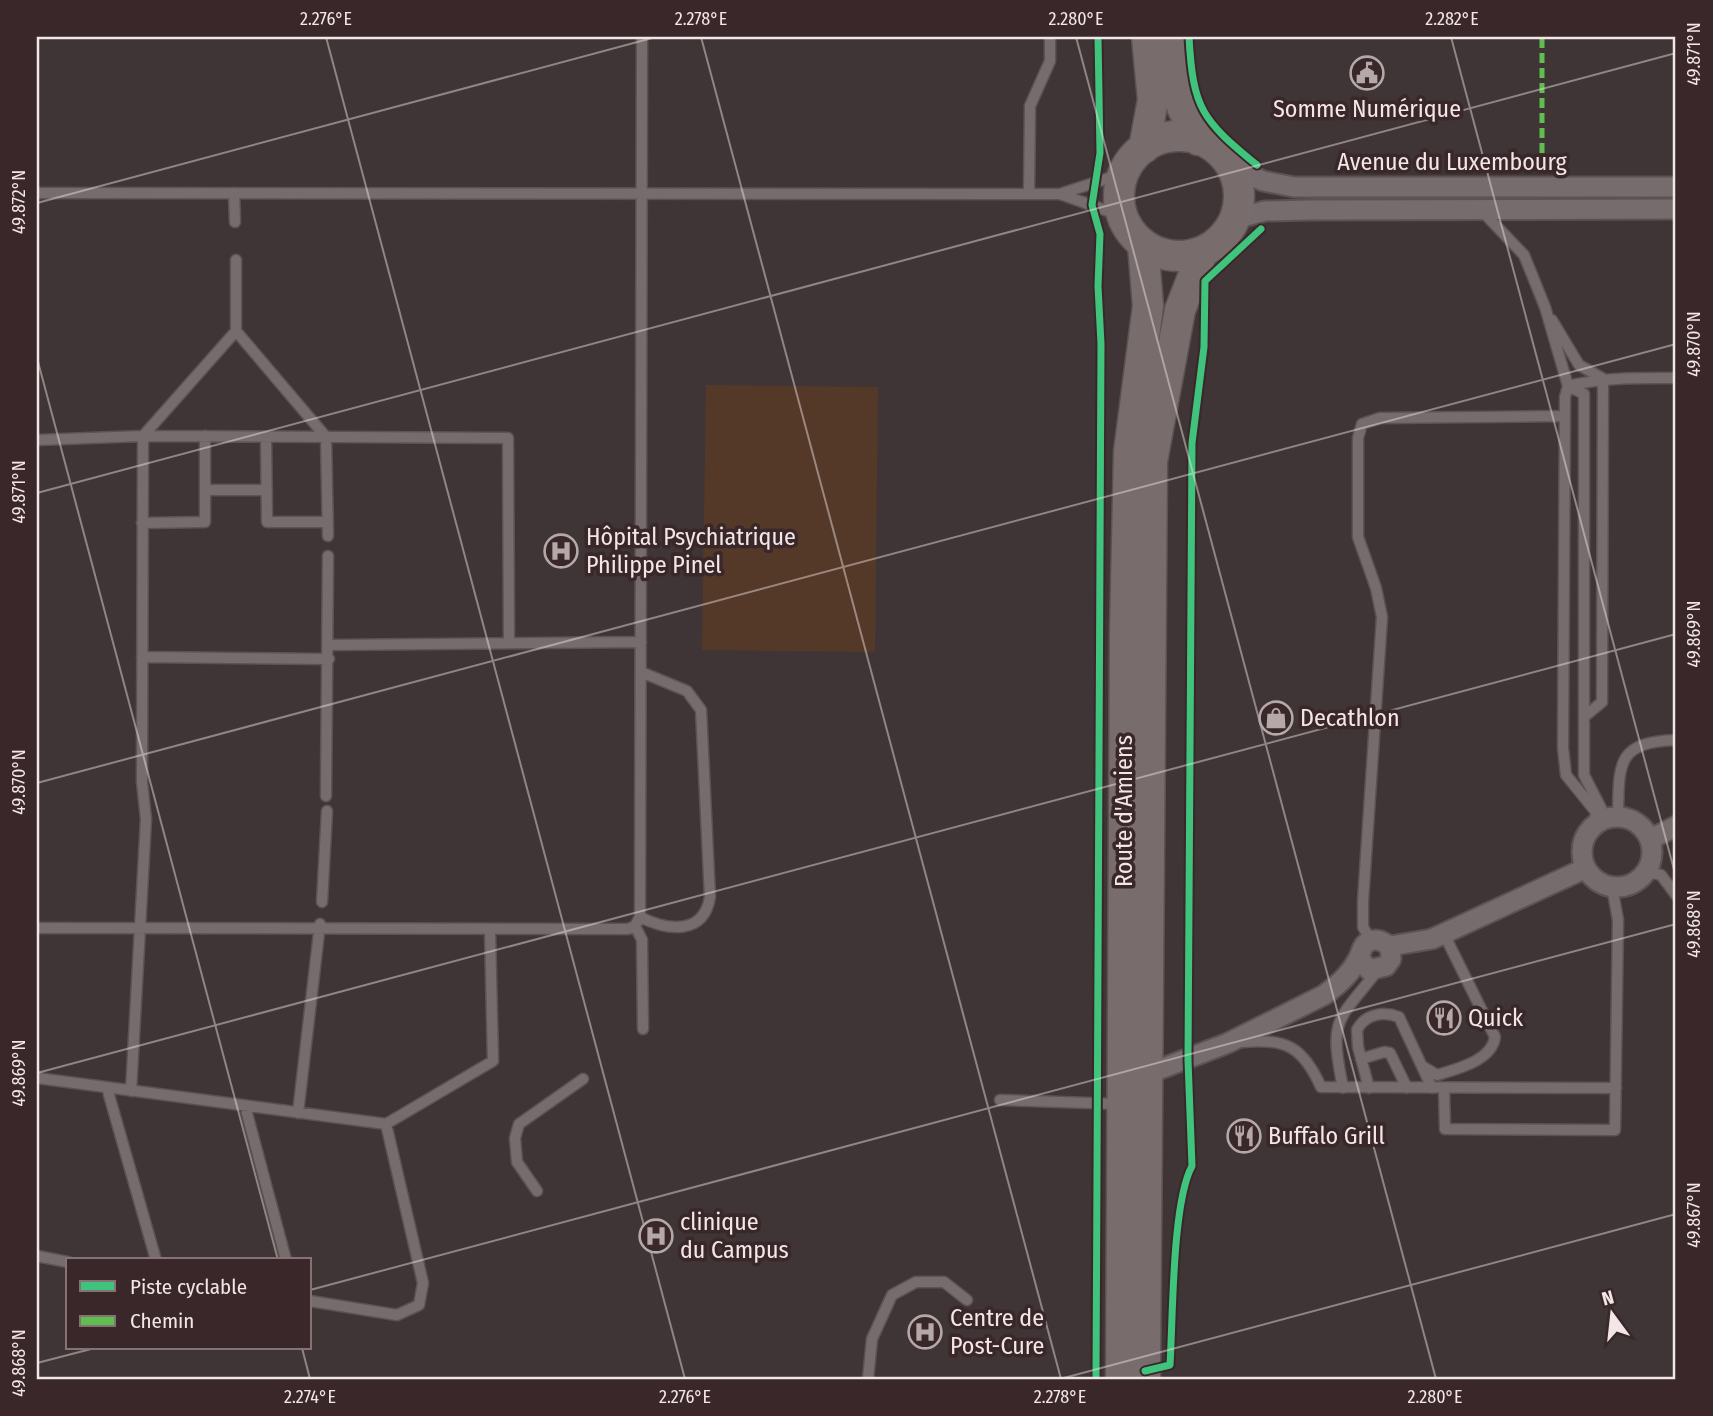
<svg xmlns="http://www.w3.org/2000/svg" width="1713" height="1416" viewBox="0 0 1713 1416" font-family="'Fira Sans Condensed',sans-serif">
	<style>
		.green { fill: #543929 }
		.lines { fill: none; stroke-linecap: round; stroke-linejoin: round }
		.lane-casing { stroke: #5b5253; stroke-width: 13 }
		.street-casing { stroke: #5b5253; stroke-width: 23 }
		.primary-casing { stroke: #5b5253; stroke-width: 33 }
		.lane { stroke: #766c6e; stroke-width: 10 }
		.street { stroke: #766c6e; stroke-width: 19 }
		.primary { stroke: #796c6c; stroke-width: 30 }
		.quiet { stroke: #5fbe4e; stroke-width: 5; stroke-dasharray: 10 5; stroke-linecap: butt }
		.cycleway-casing { stroke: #392729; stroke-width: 11 }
		.cycleway { stroke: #40c37c; stroke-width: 7 }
		.ticks { fill: none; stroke: #f3e6e7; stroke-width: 2; stroke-opacity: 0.45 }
		.labels { text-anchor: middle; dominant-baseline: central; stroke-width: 7; stroke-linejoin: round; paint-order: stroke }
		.poi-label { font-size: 24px; fill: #f3e6e7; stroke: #392729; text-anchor: start }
		.street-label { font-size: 24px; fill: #f3e6e7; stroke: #392729 }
		.neatline { fill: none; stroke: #f3e6e7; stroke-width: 2.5 }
		.ticks-label { font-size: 18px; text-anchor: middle; fill: #f3e6e7 }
	</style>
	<rect width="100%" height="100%" fill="#3f3536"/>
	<path class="green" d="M706,385L878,387L875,652L702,650Z"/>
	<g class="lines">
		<defs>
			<path id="lane" d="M37,193L1060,194L1122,216
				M234,193L235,222
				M1029,194L1030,106L1050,61V37
				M1060,194L1124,173
				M1482,211L1524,255L1545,307L1568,386L1584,394V775L1606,818
				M236,260V331L326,437L328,536
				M1552,320L1579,365L1602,378
				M266,437L267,522H328
				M37,440L143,436L508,438L509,643
				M205,490H267
				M142,523L205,522V436
				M330,645L641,642
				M142,657L329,659
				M1584,717L1602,702L1603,379
				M326,796L328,556
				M1618,816C1619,764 1616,742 1676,740
				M1595,824L1596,812L1566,775L1563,748L1565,397L1568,386C1604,377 1639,378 1676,378
				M1647,872L1661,875L1676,895
				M322,902L327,811
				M640,917C668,931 704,935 710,897L701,710L687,691L641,672
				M635,926L642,940L643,1029
				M37,928L628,929L635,926L640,917L642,37
				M1371,941L1363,927V901L1382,617L1376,588L1358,537V438L1362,424L1380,418L1563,416
				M1243,1042C1286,1038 1303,1047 1321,1087L1616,1088
				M1361,1059L1384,1052L1390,1053L1407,1088
				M1422,1066L1437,1075C1456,1069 1492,1061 1495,1037L1444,934
				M37,1078L386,1124L493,1061L490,931
				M107,1088L156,1260
				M1343,1088C1329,1018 1336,1023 1378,970
				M1369,1088L1358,1047L1357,1030C1365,1014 1383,1011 1399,1017L1432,1088
				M1444,1089L1445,1129L1615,1130L1618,920L1612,887
				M131,1091L146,819L142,782L143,436L236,331
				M1000,1100L1118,1104
				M245,1106L286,1260
				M298,1113L320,924
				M537,1191L517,1162L515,1138L519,1124L583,1079
				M37,1256L68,1262
				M310,1301L397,1315L419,1305L423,1283L386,1124
				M868,1379L872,1339L892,1295L916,1282H944L967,1300"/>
			<path id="street" d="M1231,166L1263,181L1294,187H1676
				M1234,219L1265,211L1310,210L1676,209
				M1582 852a35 35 0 1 1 70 0a35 35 0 1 1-70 0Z
				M1651,839L1676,826
				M1390,946L1432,939L1586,868
				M1359,958L1369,970L1386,966L1391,959L1390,946
				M1137,1078L1228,1043L1324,995C1337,986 1351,973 1358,959C1362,952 1361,945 1370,941C1378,938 1383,942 1390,946"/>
			<path id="primary" d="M1170,37L1182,107L1198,140
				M1119 196a60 60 0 1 1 120 0a60 60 0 1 1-120 0Z
				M1144,148L1153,100L1147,37
				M1121,1379L1125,633L1129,452L1148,306L1143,245
				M1145,1379L1152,461L1180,310L1203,251"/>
		</defs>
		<use href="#lane" class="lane-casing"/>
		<use href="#street" class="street-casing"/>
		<use href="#primary" class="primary-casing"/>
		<use href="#lane" class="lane"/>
		<use href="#street" class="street"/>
		<use href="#primary" class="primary"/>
		<path class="quiet" d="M1542,168V37"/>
		<defs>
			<path id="cycleway" d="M1189,37C1193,109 1202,120 1257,165
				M1145,1371L1170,1365C1173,1318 1172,1203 1192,1166L1188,1060L1192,443L1204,347L1205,281L1261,229
				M1096,1379L1101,344L1098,286L1100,234L1092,205L1100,153L1098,37"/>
		</defs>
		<use href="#cycleway" class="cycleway-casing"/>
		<use href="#cycleway" class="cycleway"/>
	</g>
	<path class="ticks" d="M326,37L685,1379M701,37L1061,1379M1076,37L1436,1379M1451,37L1676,877M37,203L656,37M37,358L278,1260M37,493L1676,53M37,783L1676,344M37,1073L1676,634M310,1290L1676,924M302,1348L310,1379M37,1363L95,1348M1060,1379L1676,1214"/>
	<defs>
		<symbol id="civic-ring" viewBox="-11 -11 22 22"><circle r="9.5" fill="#392729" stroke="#b4a8a9" stroke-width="1.5"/><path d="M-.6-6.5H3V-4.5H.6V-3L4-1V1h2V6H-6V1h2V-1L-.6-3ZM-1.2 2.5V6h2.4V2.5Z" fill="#b4a8a9"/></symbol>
		<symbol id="hospital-ring" viewBox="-11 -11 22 22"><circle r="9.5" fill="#392729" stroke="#b4a8a9" stroke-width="1.5"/><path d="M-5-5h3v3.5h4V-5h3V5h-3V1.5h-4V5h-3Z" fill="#b4a8a9"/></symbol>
		<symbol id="shop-ring" viewBox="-11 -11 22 22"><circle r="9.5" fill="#392729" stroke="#b4a8a9" stroke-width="1.5"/><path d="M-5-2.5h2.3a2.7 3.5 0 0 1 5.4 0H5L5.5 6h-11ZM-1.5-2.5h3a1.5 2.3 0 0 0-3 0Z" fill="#b4a8a9"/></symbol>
		<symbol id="restaurant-ring" viewBox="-11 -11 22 22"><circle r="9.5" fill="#392729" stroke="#b4a8a9" stroke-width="1.5"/><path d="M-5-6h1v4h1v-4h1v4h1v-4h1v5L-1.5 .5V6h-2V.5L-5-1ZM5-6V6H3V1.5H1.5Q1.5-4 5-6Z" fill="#b4a8a9"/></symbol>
	</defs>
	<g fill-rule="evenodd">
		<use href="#civic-ring" x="1348" y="54" width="38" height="38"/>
		<use href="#hospital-ring" x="542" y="532" width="38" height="38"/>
		<use href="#shop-ring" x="1257" y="699" width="38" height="38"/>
		<use href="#restaurant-ring" x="1425" y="999" width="38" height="38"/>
		<use href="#restaurant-ring" x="1225" y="1117" width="38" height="38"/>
		<use href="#hospital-ring" x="637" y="1217" width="38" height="38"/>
		<use href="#hospital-ring" x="906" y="1313" width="38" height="38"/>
	</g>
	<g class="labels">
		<g class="poi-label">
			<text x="1367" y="109" text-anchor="middle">Somme Numérique</text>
			<text x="586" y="537">Hôpital Psychiatrique<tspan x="586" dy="28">Philippe Pinel</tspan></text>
			<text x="1300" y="718">Decathlon</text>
			<text x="1468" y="1018">Quick</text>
			<text x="1268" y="1136">Buffalo Grill</text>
			<text x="680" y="1222">clinique<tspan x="680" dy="28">du Campus</tspan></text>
			<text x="950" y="1318">Centre de<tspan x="950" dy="28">Post-Cure</tspan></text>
		</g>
		<g class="street-label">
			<text x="1452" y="162">Avenue du Luxembourg</text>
			<text transform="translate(1124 811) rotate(-90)">Route d'Amiens</text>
		</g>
	</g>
	<rect width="1713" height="1416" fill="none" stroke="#392729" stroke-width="77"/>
	<rect x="66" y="1258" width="245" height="91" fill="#392729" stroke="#837375" stroke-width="2"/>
	<rect x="80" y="1281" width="35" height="10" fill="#40c37c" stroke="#837375" stroke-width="2"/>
	<text x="130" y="1294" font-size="21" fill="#f3e6e7">Piste cyclable</text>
	<rect x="80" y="1316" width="35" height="10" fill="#5fbe4e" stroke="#837375" stroke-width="2"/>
	<text x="130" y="1328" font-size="21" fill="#f3e6e7">Chemin</text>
	<g transform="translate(1612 1314) rotate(345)" stroke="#392729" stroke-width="5" paint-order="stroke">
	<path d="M0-5L12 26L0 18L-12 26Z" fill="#f3e6e7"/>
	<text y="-10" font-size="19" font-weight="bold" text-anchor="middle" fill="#f3e6e7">N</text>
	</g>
	<rect x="38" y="38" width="1636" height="1340" class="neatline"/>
	<g class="ticks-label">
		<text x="326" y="25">2.276°E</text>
		<text x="701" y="25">2.278°E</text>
		<text x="1076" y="25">2.280°E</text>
		<text x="1452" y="25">2.282°E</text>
		<text transform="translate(1694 54) rotate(-90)" y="6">49.871°N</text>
		<text transform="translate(19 202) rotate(-90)" y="6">49.872°N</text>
		<text transform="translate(1694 344) rotate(-90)" y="6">49.870°N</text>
		<text transform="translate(19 492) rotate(-90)" y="6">49.871°N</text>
		<text transform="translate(1694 634) rotate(-90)" y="6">49.869°N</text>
		<text transform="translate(19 782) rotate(-90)" y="6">49.870°N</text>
		<text transform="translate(1694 924) rotate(-90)" y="6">49.868°N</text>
		<text transform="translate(19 1073) rotate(-90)" y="6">49.869°N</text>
		<text transform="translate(1694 1215) rotate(-90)" y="6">49.867°N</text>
		<text transform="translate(19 1363) rotate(-90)" y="6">49.868°N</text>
		<text x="310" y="1403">2.274°E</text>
		<text x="685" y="1403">2.276°E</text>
		<text x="1060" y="1403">2.278°E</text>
		<text x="1435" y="1403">2.280°E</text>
	</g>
</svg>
